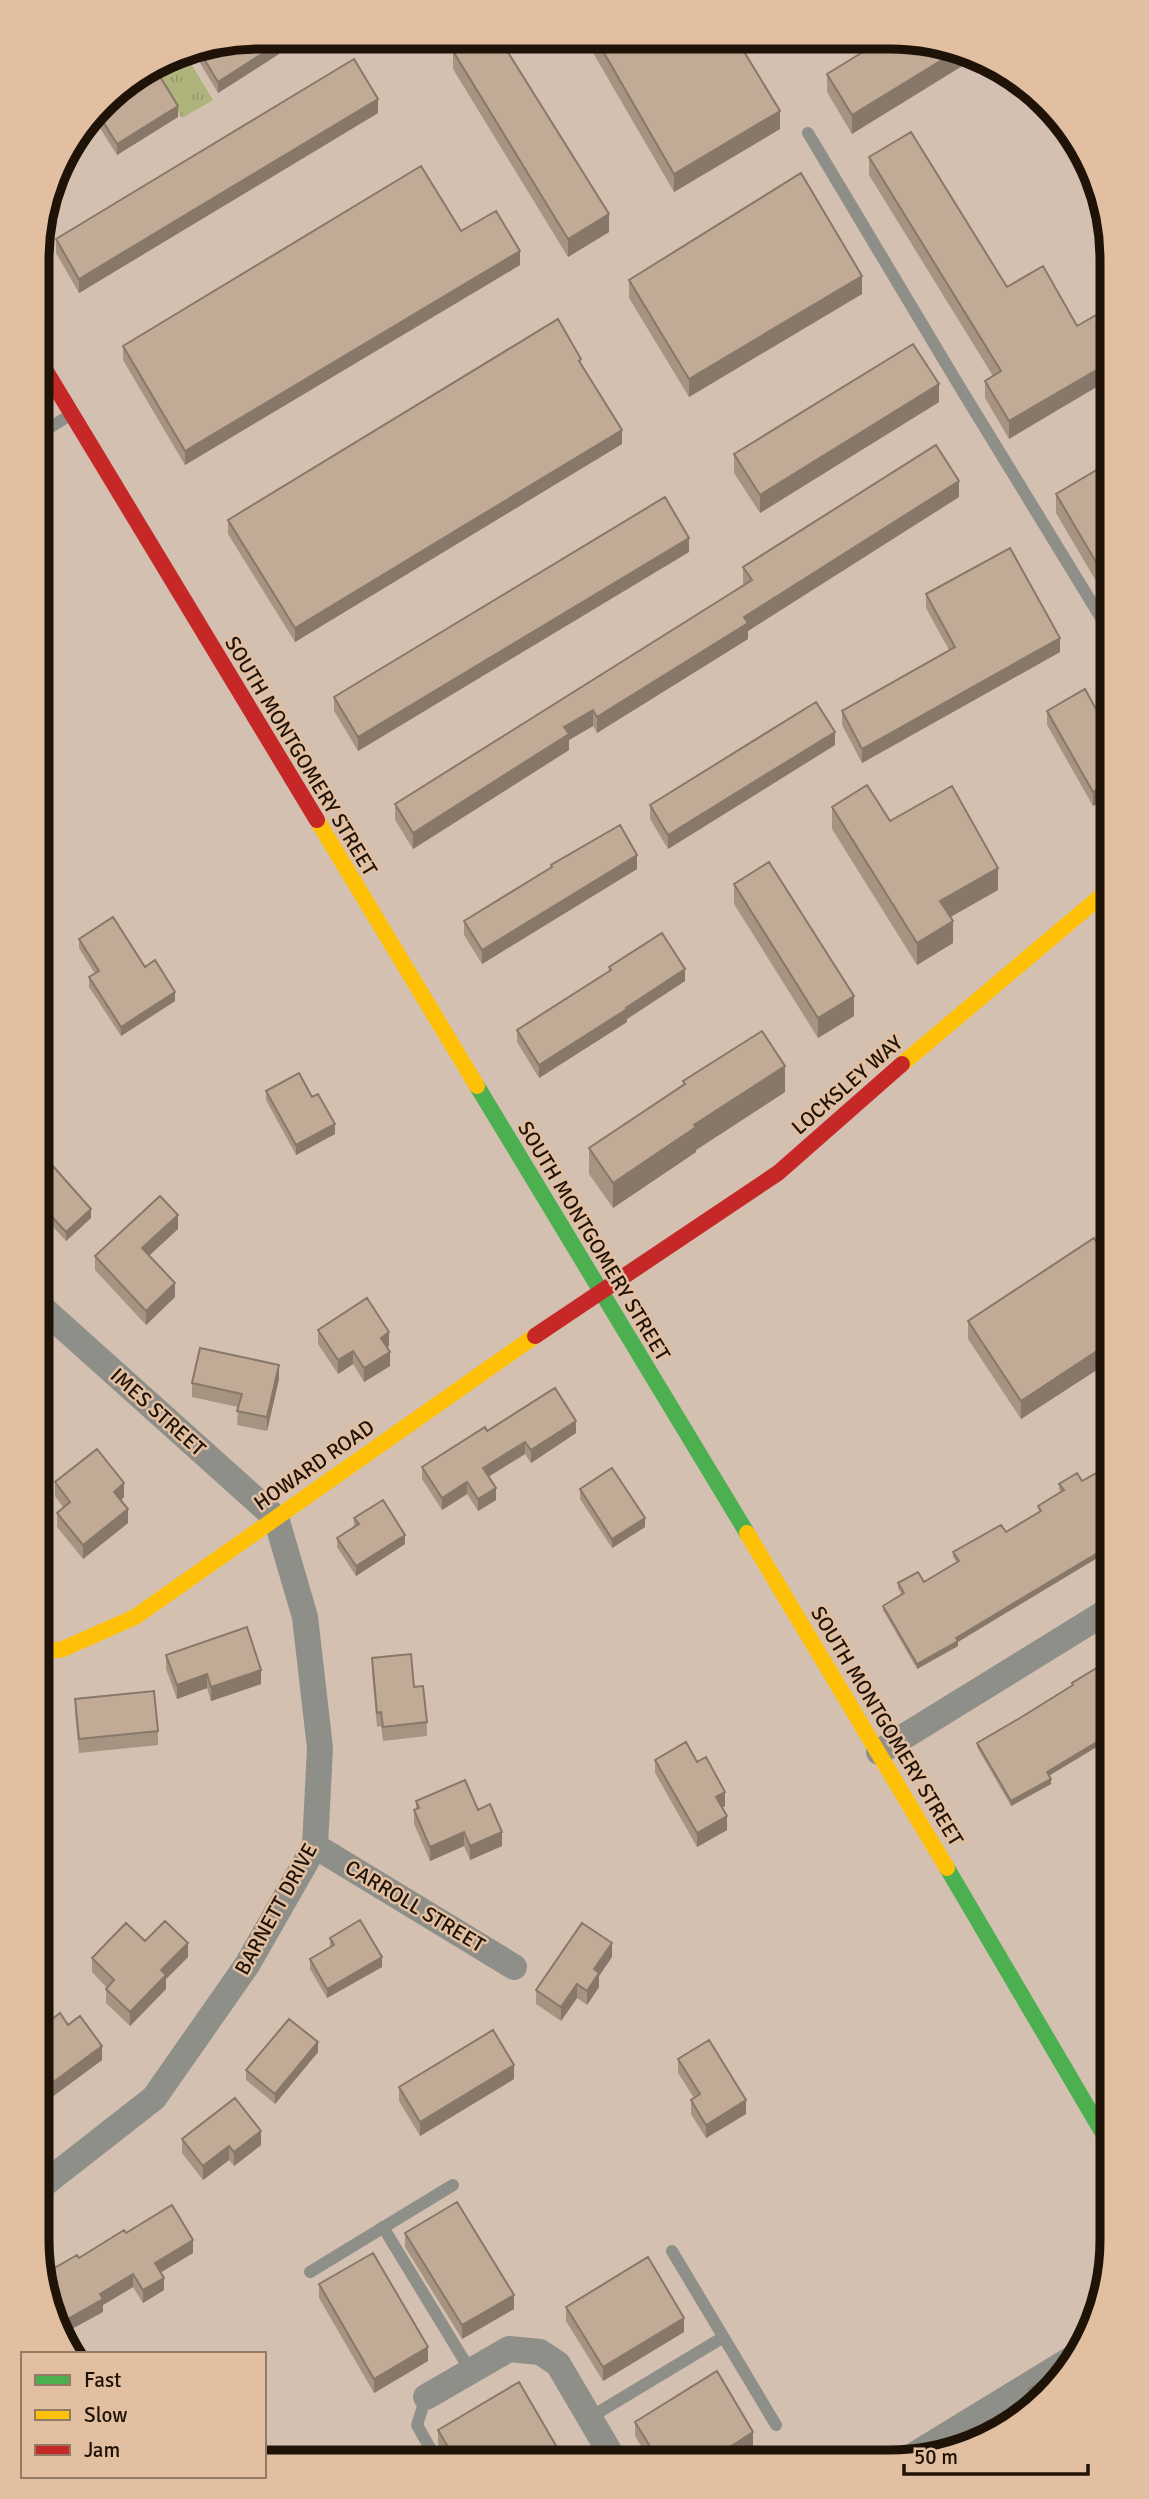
<svg xmlns="http://www.w3.org/2000/svg" width="1149" height="2499" viewBox="0 0 1149 2499" font-family="Signika,sans-serif">
	<style>
		.grass { fill: url(#grass-tufts) }
		.lines { fill: none; stroke-linecap: round; stroke-linejoin: round }
		.lane { stroke: #8e8f89; stroke-width: 12 }
		.street { stroke: #8e8f89; stroke-width: 26 }
		.fast { stroke: #4caf50; stroke-width: 16 }
		.slow { stroke: #ffc107; stroke-width: 16 }
		.jam { stroke: #c62828; stroke-width: 16 }
		.wall { fill: #a69381 }
		.shaded-wall { fill: #877869 }
		.building { fill: #c1ab96; stroke: #877869; stroke-width: 2 }
		.labels { text-anchor: middle; dominant-baseline: central; stroke-width: 5; stroke-linejoin: round; paint-order: stroke }
		.street-label { font-size: 21px; fill: #1f1308; stroke: #e2bfa1 }
		.rim { fill: none; stroke: #1f1308; stroke-width: 9 }
	</style>
	<defs>
		<pattern id="grass-tufts" width="24" height="20" patternUnits="userSpaceOnUse" patternTransform="scale(1.75)"><rect width="24" height="20" fill="#afb47d"/><path d="M3 7l-1-3M5 7V3M7 7l1-3M15 17l-1-3M17 17v-4M19 17l1-3" fill="none" stroke="#969a6b"/></pattern>
	</defs>
	<rect width="100%" height="100%" fill="#d3c0b0"/>
	<path class="grass" d="M184,52L213,100L182,118L152,68L174,54Z"/>
	<g class="lines">
		<path class="lane" d="M808,133L958,384L1106,626
			M38,435L70,415
			M383,2227L470,2370
			M672,2251L776,2425
			M310,2272L453,2185
			M426,2397L417,2425L435,2457
			M589,2418L722,2338"/>
		<path class="street" d="M41,1307L276,1518L305,1617L320,1748L315,1846L247,1965L154,2098L44,2184
			M879,1752L1109,1610
			M315,1846L514,1967
			M426,2397L509,2349L540,2352L558,2364L612,2456
			M914,2455L1076,2356"/>
		<path class="fast" d="M477,1086L747,1533
			M947,1868L1111,2147"/>
		<path class="slow" d="M317,820L477,1086
			M902,1064L1107,891
			M747,1533L947,1868
			M42,1652L63,1649L135,1617L535,1336"/>
		<path class="jam" d="M38,358L317,820
			M535,1336L778,1173L902,1064"/>
	</g>
	<path class="wall" d="M259,37L279,54L218,93L192,50Z
		M585,39L737,40L780,129L674,192Z
		M881,41L852,134L827,92V74Z
		M453,51L609,232L568,257L453,69Z
		M112,92L178,117L117,155L93,117Z
		M378,113L79,293L56,253V239Z
		M869,157L1007,287L1077,326L1009,439L985,398V381L993,376L869,175Z
		M461,231L520,265L185,465L123,360V346Z
		M629,280L862,294L689,397L629,298Z
		M581,364L622,444L295,642L228,534V520Z
		M939,402L760,513L734,473V454Z
		M1105,465L1106,598L1056,513V494Z
		M959,497L748,631V639L600,731L597,733L593,726L569,740V750L413,849L395,820V804L745,585L743,583V567Z
		M689,552L358,751L334,711V697Z
		M926,594L1060,652L862,763L842,725V711L949,650L926,608Z
		M1047,711L1106,727L1093,806L1047,725Z
		M835,745L668,849L650,819V805Z
		M832,807L890,821L998,890L950,917L953,943L917,965L832,829Z
		M551,865L637,869L482,964L464,935V921L551,868Z
		M734,884L854,1016L818,1038L734,904Z
		M79,939L145,967L175,1001L121,1036L89,987V977L95,974L79,948Z
		M609,967L685,981L627,1019V1022L539,1078L517,1042V1030L609,971Z
		M683,1081L785,1092L696,1150V1152L613,1208L589,1174V1148L683,1084Z
		M266,1091L312,1097L335,1134L296,1155L266,1100Z
		M41,1175L91,1218L66,1241L43,1216L41,1218Z
		M178,1229L149,1256L175,1297L146,1325L95,1270V1256Z
		M1108,1259L1109,1362L1021,1419L968,1339V1321Z
		M318,1330L389,1346L387,1348L390,1366L364,1382L353,1364L338,1374L318,1344Z
		M279,1379L267,1431L237,1425L238,1407L192,1397V1383Z
		M487,1431L576,1433L531,1463L525,1454L488,1477L496,1500L478,1511L467,1494L442,1510L422,1479V1467Z
		M1077,1473L958,1642V1646L917,1669L883,1610V1606L902,1595L898,1588V1583L924,1582L957,1563L953,1557V1552L1006,1532L1039,1512L1038,1506L1061,1492L1059,1489V1484Z
		M55,1482L124,1497L121,1501L128,1523L83,1559L57,1527V1513L63,1507L55,1496Z
		M580,1489L645,1527L612,1548L580,1499Z
		M354,1518L405,1544L356,1576L337,1547V1538L354,1527Z
		M166,1655L261,1684L211,1701L207,1688L177,1699L166,1669Z
		M372,1658L414,1687L427,1722V1736L383,1741L381,1726L377,1727L372,1672Z
		M1110,1660L1049,1775L1051,1784L1011,1806L977,1747V1743L1020,1718L1072,1686V1683Z
		M75,1699L158,1731V1745L79,1753L75,1713Z
		M655,1760L697,1762L725,1806L722,1808L727,1830L697,1847L655,1773Z
		M416,1801L478,1810L502,1846L470,1860L464,1846L430,1861L414,1824V1810L416,1809Z
		M330,1938L382,1967L327,1998L310,1969V1959L330,1948Z
		M145,1941L188,1957L166,1979V1989L130,2026L106,2003V1989L107,1988L92,1972V1958Z
		M612,1957L599,1976V1987L587,2005L577,1998L561,2021L536,2004V1990Z
		M68,2025L102,2060L52,2097L44,2087L43,2026Z
		M318,2052L275,2104L246,2080V2070Z
		M678,2059L746,2114L706,2138L691,2114V2100L694,2098L678,2073Z
		M514,2079L420,2136L399,2101V2087Z
		M182,2139L261,2145L234,2166L229,2160L203,2180L182,2153Z
		M126,2233L193,2253L161,2272L164,2290L143,2303L133,2287L103,2305V2312L79,2258Z
		M405,2233L514,2309L462,2339L405,2247Z
		M319,2284L428,2361L374,2393L319,2298Z
		M566,2307L684,2332L603,2381L566,2321Z
		M1029,2389L1051,2392L1032,2408L1029,2403Z
		M635,2422L753,2446L738,2456H647L635,2436Z
		M438,2430L562,2456L445,2457L438,2444Z"/>
	<path class="shaded-wall" d="M279,43V54L218,93V82Z
		M955,52L972,60L852,134V115Z
		M378,99V113L79,293V279Z
		M178,106V117L117,155V144Z
		M780,111V129L674,192V174Z
		M609,214V232L568,257V239Z
		M520,251V265L185,465V451Z
		M862,276V294L689,397V379Z
		M1105,365V382L1009,439V421Z
		M939,384V402L760,513V495Z
		M622,430V444L295,642V628Z
		M959,481V497L748,631V639L597,733V717L744,617Z
		M689,538V552L358,751V737Z
		M1060,638V652L862,763V749Z
		M593,710V726L569,740V750L413,849V833L564,727Z
		M835,732V745L668,849V835Z
		M1107,785V799L1093,806V792Z
		M637,855V869L482,964V950Z
		M998,868V890L940,923V901Z
		M953,921V943L917,965V943Z
		M685,969V981L627,1019V1022L539,1078V1065Z
		M175,992V1001L121,1036V1027Z
		M854,996V1016L818,1038V1018Z
		M785,1066V1092L696,1150V1152L613,1208V1183L694,1125Z
		M335,1124V1134L296,1155V1145Z
		M43,1207V1216L41,1218V1209Z
		M91,1209V1218L66,1241V1232Z
		M178,1215V1229L142,1262V1248Z
		M175,1283V1297L146,1325V1311Z
		M389,1332V1346L381,1352V1338Z
		M1109,1343V1362L1021,1419V1401Z
		M353,1351V1364L338,1374V1360Z
		M390,1352V1366L364,1382V1368Z
		M279,1365V1379L267,1431V1417Z
		M576,1421V1433L531,1463V1450Z
		M525,1442V1454L483,1480V1468Z
		M467,1482V1494L442,1510V1498Z
		M124,1483V1497L114,1506V1492Z
		M496,1488V1500L478,1511V1499Z
		M128,1509V1523L83,1559V1545Z
		M645,1518V1527L612,1548V1539Z
		M405,1535V1544L356,1576V1566Z
		M1109,1546V1551L958,1642V1646L917,1669V1664L956,1638Z
		M261,1670V1684L211,1701V1687Z
		M207,1674V1688L177,1699V1685Z
		M1110,1734V1739L1047,1777V1772Z
		M1051,1779V1784L1011,1806V1801Z
		M725,1792V1806L716,1811V1797Z
		M727,1816V1830L697,1847V1833Z
		M464,1832V1846L430,1861V1847Z
		M502,1832V1846L470,1860V1846Z
		M188,1943V1957L166,1979V1989L130,2026V2012L161,1970Z
		M612,1943V1957L599,1976V1987L587,2005V1991L594,1969Z
		M382,1957V1967L327,1998V1989Z
		M577,1984V1998L561,2021V2007Z
		M318,2042V2052L275,2104V2094Z
		M102,2046V2060L52,2097V2083Z
		M514,2065V2079L420,2136V2122Z
		M746,2100V2114L706,2138V2125Z
		M261,2131V2145L234,2166V2152Z
		M229,2146V2160L203,2180V2166Z
		M193,2240V2253L155,2276V2263Z
		M133,2274V2287L103,2305V2312L61,2335L57,2325L100,2294Z
		M164,2278V2290L143,2303V2290Z
		M514,2295V2309L462,2339V2325Z
		M684,2318V2332L603,2381V2367Z
		M428,2347V2361L374,2393V2379Z
		M753,2432V2446L738,2456H716Z"/>
	<path class="building" d="M259,37H275L279,43L218,82L198,49Z
		M474,38H499L609,214L568,239L453,51Z
		M596,39L737,40L780,111L674,174Z
		M881,41H933L955,52L852,115L827,74Z
		M354,59L378,99L79,279L56,239Z
		M150,69L156,77L159,75L178,106L117,144L97,112L112,92Z
		M911,132L1007,287L1043,266L1077,326L1105,310V365L1009,421L985,381L1001,371L869,157Z
		M421,166L461,231L496,211L520,251L185,451L123,346Z
		M801,173L862,276L689,379L629,280Z
		M558,319L581,359L579,361L622,430L295,628L228,520Z
		M913,344L939,384L760,495L734,454Z
		M936,445L959,481L744,617L748,623L600,715L597,717L593,710L564,727L569,734L413,833L395,804L752,580L743,567Z
		M1105,465L1106,579L1056,494Z
		M665,497L689,538L358,737L334,697Z
		M1010,548L1060,638L862,749L842,711L955,647L926,594Z
		M1085,689L1106,727L1107,785L1093,792L1047,711Z
		M816,702L835,732L668,835L650,805Z
		M867,785L890,821L952,786L998,868L940,901L953,921L917,943L832,807Z
		M620,825L637,855L482,950L464,921L552,867L551,865Z
		M769,862L854,996L818,1018L734,884Z
		M113,917L145,967L155,960L175,992L121,1027L89,977L99,971L79,939Z
		M662,933L685,969L626,1008L627,1009L539,1065L517,1030L611,970L609,967Z
		M762,1031L785,1066L694,1125L696,1127L613,1183L589,1148L685,1084L683,1081Z
		M299,1073L312,1097L318,1094L335,1124L296,1145L266,1091Z
		M52,1165L91,1209L66,1232L43,1207L41,1209V1175Z
		M160,1196L178,1215L142,1248L175,1283L146,1311L95,1256Z
		M1094,1238L1108,1259L1109,1343L1021,1401L968,1321Z
		M367,1298L389,1332L381,1338L390,1352L364,1368L353,1351L338,1360L318,1330Z
		M200,1348L279,1365L267,1417L237,1411L242,1394L192,1383Z
		M555,1388L576,1421L531,1450L525,1442L483,1468L496,1488L478,1499L467,1482L442,1498L422,1467L485,1427L487,1431Z
		M97,1449L124,1483L114,1492L128,1509L83,1545L57,1513L70,1502L55,1482Z
		M1109,1466V1546L956,1638L958,1641L917,1664L883,1606L904,1593L898,1583L918,1572L924,1582L959,1561L953,1552L1001,1525L1006,1532L1041,1511L1038,1506L1064,1490L1059,1484L1077,1473L1082,1481Z
		M612,1468L645,1518L612,1539L580,1489Z
		M383,1500L405,1535L356,1566L337,1538L359,1524L354,1518Z
		M247,1627L261,1670L211,1687L207,1674L177,1685L166,1655Z
		M411,1654L414,1687L423,1686L427,1722L383,1727L381,1712L377,1713L372,1658Z
		M1110,1660V1734L1047,1772L1051,1779L1011,1801L977,1743L1020,1718L1073,1685L1072,1683Z
		M154,1691L158,1731L79,1739L75,1699Z
		M686,1742L697,1762L706,1757L725,1792L716,1797L727,1816L697,1833L655,1760Z
		M465,1780L478,1810L490,1804L502,1832L470,1846L464,1832L430,1847L414,1810L419,1808L416,1801Z
		M360,1920L382,1957L327,1989L310,1959L334,1945L330,1938Z
		M165,1921L188,1943L161,1970L166,1975L130,2012L106,1989L114,1980L92,1958L126,1923L145,1941Z
		M582,1923L612,1943L594,1969L599,1973L587,1991L577,1984L561,2007L536,1990Z
		M60,2013L68,2025L80,2016L102,2046L52,2083L44,2073L43,2026Z
		M289,2019L318,2042L275,2094L246,2070Z
		M493,2030L514,2065L420,2122L399,2087Z
		M709,2040L746,2100L706,2125L691,2100L700,2094L678,2059Z
		M235,2098L261,2131L234,2152L229,2146L203,2166L182,2139Z
		M457,2202L514,2295L462,2325L405,2233Z
		M172,2205L193,2240L155,2263L164,2278L143,2290L133,2274L100,2294L103,2299L57,2325L44,2298V2274L77,2255L79,2258L124,2230L126,2233Z
		M373,2253L428,2347L374,2379L319,2284Z
		M648,2257L684,2318L603,2367L566,2307Z
		M717,2371L753,2432L716,2456H656L635,2422Z
		M1044,2380L1051,2392L1037,2404L1029,2389Z
		M519,2382L562,2456L454,2457L438,2430Z"/>
	<g class="labels">
		<g class="street-label">
			<text transform="translate(301 756) rotate(59)">SOUTH MONTGOMERY STREET</text>
			<text transform="translate(847 1085) rotate(-41)">LOCKSLEY WAY</text>
			<text transform="translate(594 1241) rotate(59)">SOUTH MONTGOMERY STREET</text>
			<text transform="translate(158 1412) rotate(42)">IMES STREET</text>
			<text transform="translate(314 1465) rotate(-35)">HOWARD ROAD</text>
			<text transform="translate(887 1726) rotate(59)">SOUTH MONTGOMERY STREET</text>
			<text transform="translate(415 1906) rotate(31)">CARROLL STREET</text>
			<text transform="translate(276 1909) rotate(-61)">BARNETT DRIVE</text>
		</g>
	</g>
	<path d="M0 0H1149V2499H0ZM259 49H890A210 210 0 0 1 1100 259V2240A210 210 0 0 1 890 2450H259A210 210 0 0 1 49 2240V259A210 210 0 0 1 259 49Z" fill="#e2bfa1" fill-rule="evenodd"/>
	<path class="rim" d="M259 49H890A210 210 0 0 1 1100 259V2240A210 210 0 0 1 890 2450H259A210 210 0 0 1 49 2240V259A210 210 0 0 1 259 49Z"/>
	<rect x="21" y="2352" width="245" height="126" fill="#e2bfa1" stroke="#947a64" stroke-width="2"/>
	<rect x="35" y="2375" width="35" height="10" fill="#4caf50" stroke="#947a64" stroke-width="2"/>
	<text x="84" y="2387" font-size="21" fill="#1f1308">Fast</text>
	<rect x="35" y="2410" width="35" height="10" fill="#ffc107" stroke="#947a64" stroke-width="2"/>
	<text x="84" y="2422" font-size="21" fill="#1f1308">Slow</text>
	<rect x="35" y="2445" width="35" height="10" fill="#c62828" stroke="#947a64" stroke-width="2"/>
	<text x="84" y="2457" font-size="21" fill="#1f1308">Jam</text>
	<path d="M904 2464v10h184v-10" fill="none" stroke="#1f1308" stroke-width="3.5"/>
	<text x="914" y="2464" font-size="21" fill="#1f1308" stroke="#e2bfa1" stroke-width="5" paint-order="stroke">50 m</text>
</svg>
